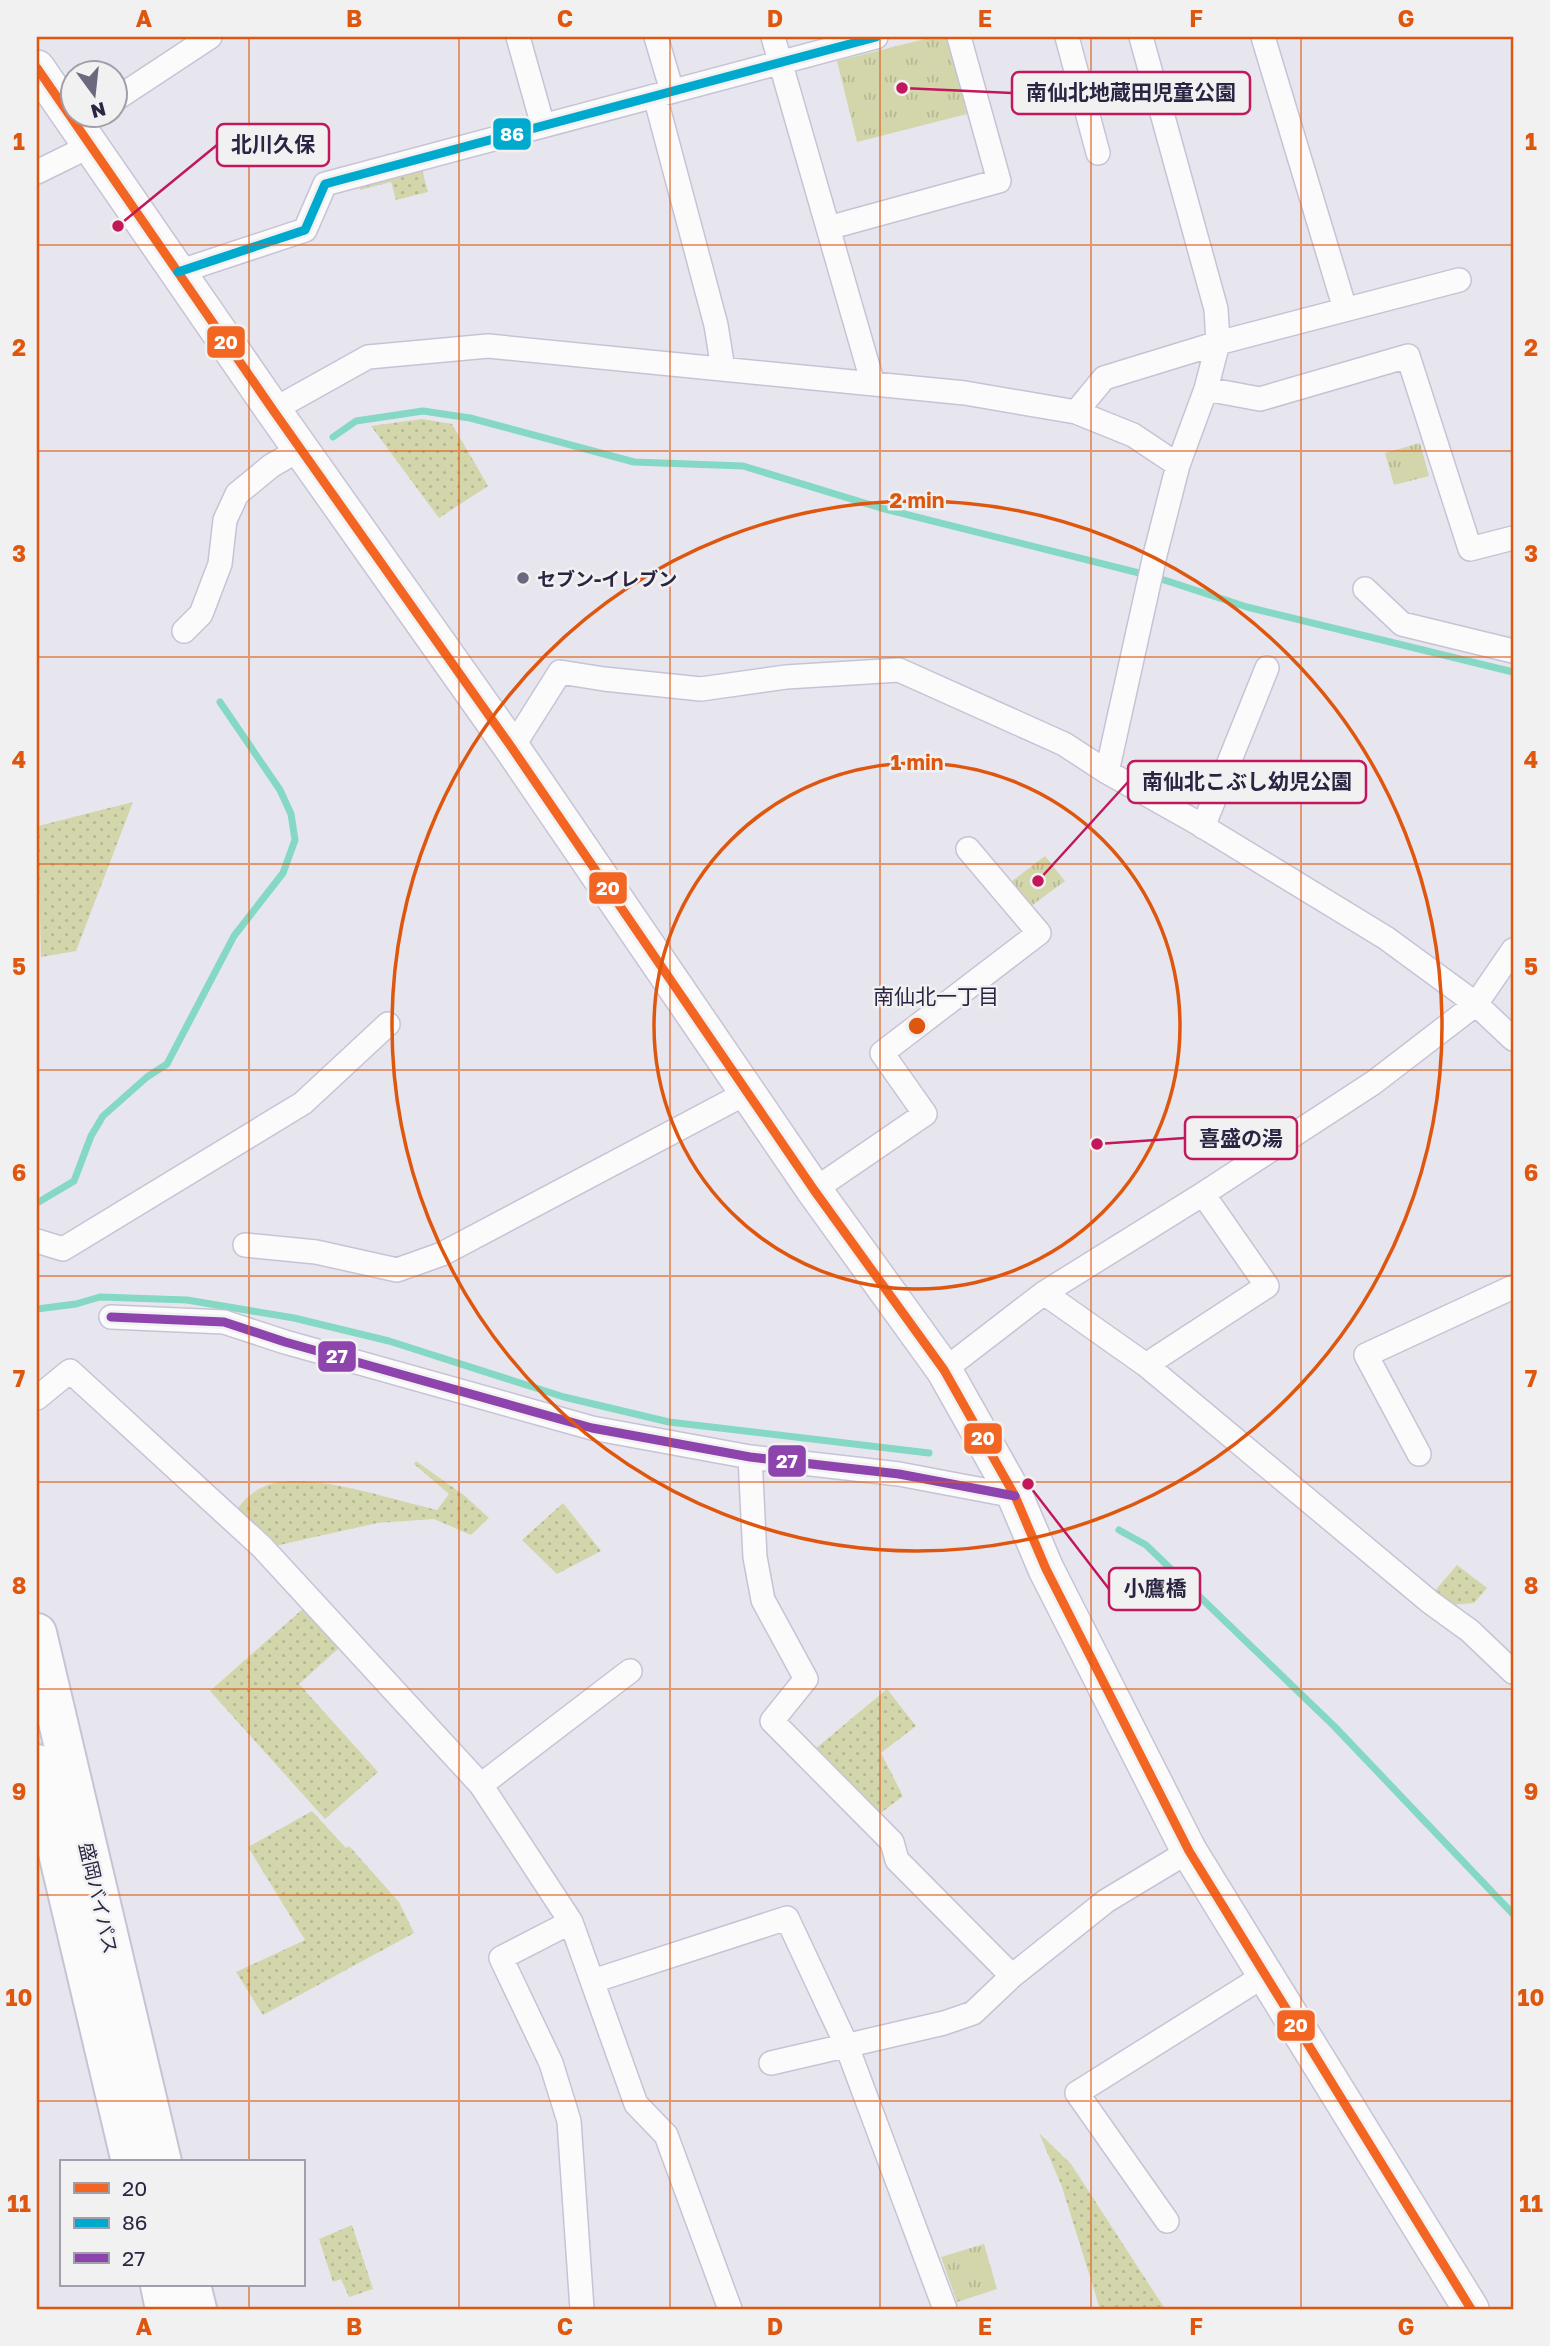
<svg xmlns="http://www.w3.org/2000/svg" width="1550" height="2346" viewBox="0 0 1550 2346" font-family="'Golos Text','Noto Sans JP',sans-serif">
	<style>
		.grass { fill: url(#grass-dots) }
		.park { fill: url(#park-tufts) }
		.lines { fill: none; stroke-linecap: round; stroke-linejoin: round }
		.stream { stroke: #84d8c4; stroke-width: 7 }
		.street-casing { stroke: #c7c3d6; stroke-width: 26 }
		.primary-casing { stroke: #c7c3d6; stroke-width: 38 }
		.highway-casing { stroke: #c7c3d6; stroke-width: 42 }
		.street { stroke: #fbfbfc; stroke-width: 23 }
		.primary { stroke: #fbfbfc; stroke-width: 35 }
		.highway { stroke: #fbfbfc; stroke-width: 38 }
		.bus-1-casing { stroke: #f1f1f1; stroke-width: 14 }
		.bus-2-casing { stroke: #f1f1f1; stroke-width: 14 }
		.bus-3-casing { stroke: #f1f1f1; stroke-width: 14 }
		.bus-1 { stroke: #f26522; stroke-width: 9 }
		.bus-2 { stroke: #00a9ce; stroke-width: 9 }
		.bus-3 { stroke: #8e44ad; stroke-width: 9 }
		.grid { fill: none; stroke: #df560f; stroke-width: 2; stroke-opacity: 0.55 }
		.ring { fill: none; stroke: #df560f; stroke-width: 3.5 }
		.poi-dot { fill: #6d687f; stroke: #f1f1f1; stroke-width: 2.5 }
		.labels { text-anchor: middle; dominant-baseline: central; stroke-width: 5; stroke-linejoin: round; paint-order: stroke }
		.poi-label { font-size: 19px; font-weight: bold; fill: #2b2443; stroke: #f1f1f1; text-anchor: start }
		.street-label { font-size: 19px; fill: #2b2443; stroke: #f1f1f1 }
		.neighbourhood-label { font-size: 21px; fill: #2b2443; stroke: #f1f1f1 }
		.centre { fill: #df560f; stroke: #f1f1f1; stroke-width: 3.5 }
		.ring-label { font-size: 21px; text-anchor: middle; font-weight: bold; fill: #df560f; stroke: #f1f1f1; stroke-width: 5; stroke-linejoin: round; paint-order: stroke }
		.leader { fill: none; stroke: #c2185b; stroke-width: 2.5 }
		.callout-dot { fill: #c2185b; stroke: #f1f1f1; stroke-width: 2.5 }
		.callout { fill: #f1f1f1; stroke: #c2185b; stroke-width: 2.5 }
		.callout-label { font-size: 21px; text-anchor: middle; font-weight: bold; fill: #2b2443 }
		.line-badge { stroke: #f1f1f1; stroke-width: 2.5 }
		.badge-label { font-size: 19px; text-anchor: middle; font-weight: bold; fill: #fff }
		.neatline { fill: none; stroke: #df560f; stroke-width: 2.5 }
		.grid-label { font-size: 23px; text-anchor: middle; font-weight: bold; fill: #df560f }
	</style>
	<defs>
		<pattern id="grass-dots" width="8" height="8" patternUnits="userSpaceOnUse" patternTransform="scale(1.75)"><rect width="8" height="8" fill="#d3d6ab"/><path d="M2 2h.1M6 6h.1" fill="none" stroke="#b5b894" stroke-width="1.8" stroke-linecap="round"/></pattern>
		<pattern id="park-tufts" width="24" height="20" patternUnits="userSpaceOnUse" patternTransform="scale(1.75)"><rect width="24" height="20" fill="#d3d6ab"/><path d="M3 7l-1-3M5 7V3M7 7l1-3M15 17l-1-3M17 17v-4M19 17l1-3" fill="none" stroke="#b5b894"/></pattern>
	</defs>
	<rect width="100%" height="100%" fill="#e7e6ee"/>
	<path class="grass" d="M422,169L428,192L396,200L391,182L360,190L359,185Z
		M422,419L452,424L488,486L439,518L371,426Z
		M133,802L76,951L41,957L38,826Z
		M416,1461L465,1496L489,1518L471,1535L434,1519L377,1523L275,1546L237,1509C246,1498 256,1488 271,1484C312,1472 393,1500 437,1510L449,1494L414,1464Z
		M563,1503L601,1551L557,1574L522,1540Z
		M1457,1565L1487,1588L1474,1603L1449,1605L1433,1593Z
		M305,1607L340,1647L299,1684L378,1772L325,1819L210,1691Z
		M887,1689L916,1726L881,1753L903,1796L877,1816L814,1750Z
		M312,1811L346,1848L349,1846L399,1902L414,1933L263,2015L236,1972L305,1940L248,1847Z
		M1039,2133L1071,2164L1165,2309H1100L1062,2187Z
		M352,2225L373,2289L349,2297L341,2279L333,2282L319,2239Z"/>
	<path class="park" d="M933,37H942L948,40L967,114L857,142L837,61Z
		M1420,443L1429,476L1394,485L1385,453Z
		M1045,856L1065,881L1031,906L1012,881Z
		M984,2244L997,2289L957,2302L941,2257Z"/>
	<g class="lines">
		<path class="stream" d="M333,437L356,421L423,411L470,418L634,462L743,466L881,508L1155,577L1247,607L1513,672
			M37,1203L74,1181L91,1136L103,1116L147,1077L167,1064L234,936L283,873L295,840L291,814L280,790L220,702
			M37,1309L76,1304L100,1297L187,1300L294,1318L389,1341L564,1397L669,1422L929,1453
			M1119,1530L1146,1545L1334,1726L1513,1914"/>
		<defs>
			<path id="street" d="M518,37L543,126
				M656,37L672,91
				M773,37L873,384
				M1067,37L1098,153
				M1263,37L1345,309
				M655,96L716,325L723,369
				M116,99L210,37
				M37,172L90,146
				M828,228L999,181L959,37
				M178,272L305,230L325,184L876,37
				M1206,389L1260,399L1408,356L1470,549L1513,538
				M273,410L368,357L488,346L965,393L1076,412L1133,435L1178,465
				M1076,412L1104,378L1218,343L1459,280
				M1365,589L1402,624L1513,651
				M184,631L201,614L220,564L225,520L237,494L271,466L300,449
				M512,748L560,672L604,679L701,689L786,677L899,670L1064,744L1107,772L1194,821L1386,938L1476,1004L1513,1039
				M1107,772L1155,555L1178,465L1206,389L1218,343L1216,309L1141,37
				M1203,827L1267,668
				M814,1190L925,1114L882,1053L1039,933L968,849
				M37,1241L63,1249L303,1103L388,1024
				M245,1245L316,1252L397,1270L442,1254L748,1092
				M1044,1293L1146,1365L1430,1602L1470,1631L1513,1672
				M111,1317L224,1322L285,1342L592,1428L750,1457L899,1474L1015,1496
				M1146,1365L1267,1286L1203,1194
				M944,1370L1044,1293L1203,1194L1373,1083L1476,1004L1513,950
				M37,1398L70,1371L262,1547L481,1785L571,1922L636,2104L666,2135L730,2309
				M1419,1454L1366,1355L1513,1287
				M750,1457L755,1557L763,1600L806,1679L772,1721L892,1842L897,1860L1012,1976
				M481,1785L630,1671
				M571,1922L501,1958L551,2063L569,2121L582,2309
				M593,1981L787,1918L846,2044L945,2309
				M771,2063L944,2023L973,2013L1012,1976L1106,1901L1189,1851
				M1167,2221L1077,2093L1265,1975"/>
			<path id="primary" d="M37,68L273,410L512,748L814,1190L944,1370L1015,1496L1046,1569L1189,1851L1471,2309"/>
			<path id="highway" d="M37,1633L162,2162
				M37,1764L131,2162
				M160,2285L165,2309
				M191,2285L197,2309"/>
		</defs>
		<use href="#street" class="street-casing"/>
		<use href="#primary" class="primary-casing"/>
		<use href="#highway" class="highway-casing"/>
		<use href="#street" class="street"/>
		<use href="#primary" class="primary"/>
		<use href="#highway" class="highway"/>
		<defs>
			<path id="bus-1" d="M37,68L273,410L512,748L814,1190L944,1370L1015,1496L1046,1569L1189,1851L1471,2309"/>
			<path id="bus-2" d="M178,272L305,230L325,184L876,37"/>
			<path id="bus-3" d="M111,1317L224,1322L285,1342L592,1428L750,1457L899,1474L1015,1496"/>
		</defs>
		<use href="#bus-1" class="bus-1-casing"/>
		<use href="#bus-2" class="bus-2-casing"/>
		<use href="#bus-3" class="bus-3-casing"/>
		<use href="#bus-1" class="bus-1"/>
		<use href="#bus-2" class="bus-2"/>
		<use href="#bus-3" class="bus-3"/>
	</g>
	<path class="grid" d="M249,37V2162M459,37V2309M670,37V2309M880,37V2309M1091,37V2309M1301,37V2309M37,245H1513M37,451H1513M37,657H1513M37,864H1513M37,1070H1513M37,1276H1513M37,1482H1513M37,1689H1513M37,1895H1513M37,2101H1513M249,2285V2309"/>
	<g class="ring">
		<circle cx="917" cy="1026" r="263"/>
		<circle cx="917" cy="1026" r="525"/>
	</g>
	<circle class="poi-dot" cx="523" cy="578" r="7"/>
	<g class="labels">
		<g class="poi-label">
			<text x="537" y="578">セブン-イレブン</text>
		</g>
		<g class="street-label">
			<text transform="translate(99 1898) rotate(77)">盛岡バイパス</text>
		</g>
		<g class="neighbourhood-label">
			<text x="936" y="996">南仙北一丁目</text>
		</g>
	</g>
	<circle cx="917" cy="1026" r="10" class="centre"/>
	<g class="ring-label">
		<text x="917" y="508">2 min</text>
		<text x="917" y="770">1 min</text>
	</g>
	<path class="leader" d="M902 88L1012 93M118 226L217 145M1038 881L1128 782M1097 1144L1185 1138M1028 1484L1109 1589"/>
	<g class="callout-dot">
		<circle cx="902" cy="88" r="7"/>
		<circle cx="118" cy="226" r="7"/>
		<circle cx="1038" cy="881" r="7"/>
		<circle cx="1097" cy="1144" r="7"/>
		<circle cx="1028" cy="1484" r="7"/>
	</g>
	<g class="callout">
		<rect x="1012" y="72" width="238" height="42" rx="7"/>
		<rect x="217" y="124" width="112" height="42" rx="7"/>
		<rect x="1128" y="761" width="238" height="42" rx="7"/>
		<rect x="1185" y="1117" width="112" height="42" rx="7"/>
		<rect x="1109" y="1568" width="91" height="42" rx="7"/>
	</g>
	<g class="callout-label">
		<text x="1131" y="100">南仙北地蔵田児童公園</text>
		<text x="273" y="152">北川久保</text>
		<text x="1247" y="789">南仙北こぶし幼児公園</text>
		<text x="1241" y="1146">喜盛の湯</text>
		<text x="1155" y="1596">小鷹橋</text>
	</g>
	<g class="line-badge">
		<rect x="492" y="117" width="40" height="34" rx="7" fill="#00a9ce"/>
		<rect x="206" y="325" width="40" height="34" rx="7" fill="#f26522"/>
		<rect x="588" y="871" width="40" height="34" rx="7" fill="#f26522"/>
		<rect x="317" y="1340" width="40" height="33" rx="7" fill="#8e44ad"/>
		<rect x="963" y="1422" width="40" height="33" rx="7" fill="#f26522"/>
		<rect x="767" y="1444" width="40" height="34" rx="7" fill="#8e44ad"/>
		<rect x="1276" y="2009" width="40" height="33" rx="7" fill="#f26522"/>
	</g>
	<g class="badge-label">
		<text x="512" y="141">86</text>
		<text x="226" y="349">20</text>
		<text x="608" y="895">20</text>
		<text x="337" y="1363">27</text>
		<text x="983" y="1445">20</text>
		<text x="787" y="1468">27</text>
		<text x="1296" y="2032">20</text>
	</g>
	<rect width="1550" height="2346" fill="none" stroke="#f1f1f1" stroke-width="77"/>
	<rect x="60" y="2160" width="245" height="126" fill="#f1f1f1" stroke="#a29fab" stroke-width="2"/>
	<rect x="74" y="2183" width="35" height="10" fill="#f26522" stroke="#a29fab" stroke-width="2"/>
	<text x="122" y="2196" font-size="21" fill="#2b2443">20</text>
	<rect x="74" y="2218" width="35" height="10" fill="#00a9ce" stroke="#a29fab" stroke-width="2"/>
	<text x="122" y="2230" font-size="21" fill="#2b2443">86</text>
	<rect x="74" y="2253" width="35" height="10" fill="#8e44ad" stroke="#a29fab" stroke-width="2"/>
	<text x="122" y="2266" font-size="21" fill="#2b2443">27</text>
	<g transform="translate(94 94) rotate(165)"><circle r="33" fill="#f1f1f1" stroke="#a29fab" stroke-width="2"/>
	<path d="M0-5L12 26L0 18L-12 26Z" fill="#6d687f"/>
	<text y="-10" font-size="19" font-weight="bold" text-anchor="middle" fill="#2b2443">N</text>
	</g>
	<rect x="38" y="38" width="1474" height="2270" class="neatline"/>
	<g class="grid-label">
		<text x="144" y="27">A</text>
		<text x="354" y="27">B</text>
		<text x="565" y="27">C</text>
		<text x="775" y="27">D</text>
		<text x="985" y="27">E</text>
		<text x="1196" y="27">F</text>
		<text x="1406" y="27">G</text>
		<text x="19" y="150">1</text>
		<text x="1531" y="150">1</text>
		<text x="19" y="356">2</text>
		<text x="1531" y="356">2</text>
		<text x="19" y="562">3</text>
		<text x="1531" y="562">3</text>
		<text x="19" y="768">4</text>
		<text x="1531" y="768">4</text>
		<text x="19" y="975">5</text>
		<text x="1531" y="975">5</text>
		<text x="19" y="1181">6</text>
		<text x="1531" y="1181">6</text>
		<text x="19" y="1387">7</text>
		<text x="1531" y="1387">7</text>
		<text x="19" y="1594">8</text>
		<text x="1531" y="1594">8</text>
		<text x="19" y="1800">9</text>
		<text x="1531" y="1800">9</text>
		<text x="19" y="2006">10</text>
		<text x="1531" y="2006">10</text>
		<text x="19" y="2212">11</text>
		<text x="1531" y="2212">11</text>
		<text x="144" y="2335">A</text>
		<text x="354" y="2335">B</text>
		<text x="565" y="2335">C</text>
		<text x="775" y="2335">D</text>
		<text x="985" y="2335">E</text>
		<text x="1196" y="2335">F</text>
		<text x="1406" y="2335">G</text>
	</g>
</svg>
